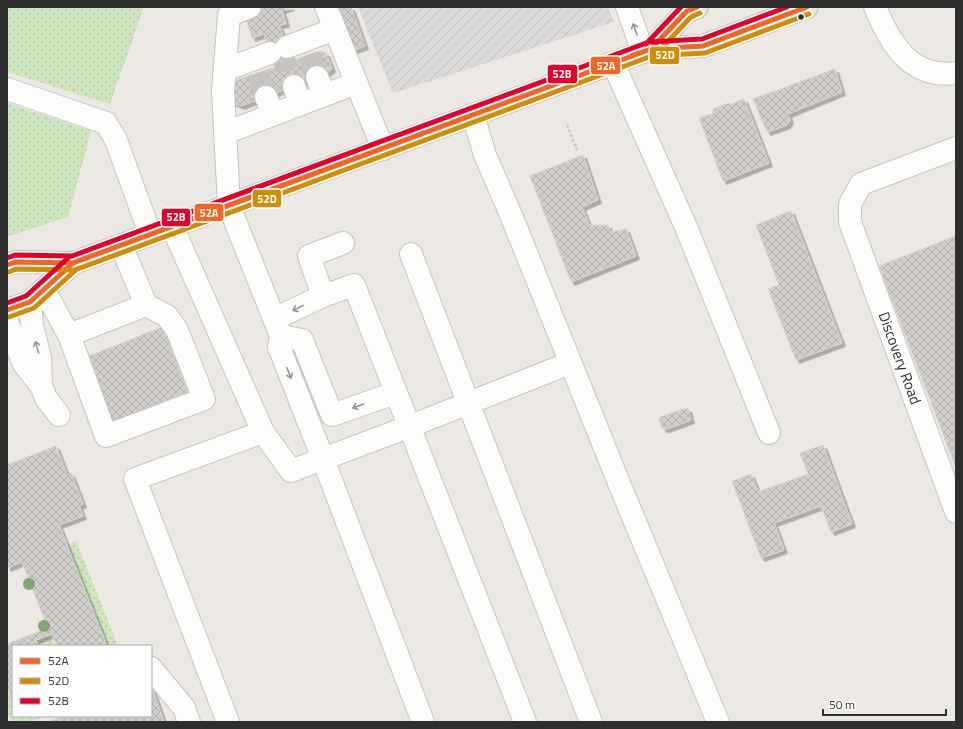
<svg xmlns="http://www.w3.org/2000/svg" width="963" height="729" viewBox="0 0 963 729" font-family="'Titillium Web',sans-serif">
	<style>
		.industrial { fill: url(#industrial-furrows) }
		.grass { fill: url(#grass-dots) }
		.building { fill: url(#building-cross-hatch); stroke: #d7d4d0; filter: url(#shadow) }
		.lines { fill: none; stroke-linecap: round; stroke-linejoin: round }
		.minor-tunnel { stroke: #c6c3c0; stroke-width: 22; stroke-dasharray: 22 11; stroke-linecap: butt }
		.minor-casing { stroke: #c5c4c5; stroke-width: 24 }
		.major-casing { stroke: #c6c5c4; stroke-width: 24 }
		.path { stroke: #c9c9c8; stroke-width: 2.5; stroke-dasharray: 3 2; stroke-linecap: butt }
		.minor { stroke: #fcfcfb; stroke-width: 22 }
		.major { stroke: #e8e4d6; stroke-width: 22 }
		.bus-1-casing { stroke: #fff; stroke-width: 8 }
		.bus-2-casing { stroke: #fff; stroke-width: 8 }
		.bus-3-casing { stroke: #fff; stroke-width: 8 }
		.bus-1 { stroke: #f26522; stroke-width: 5 }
		.bus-2 { stroke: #cf8e09; stroke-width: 5 }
		.bus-3 { stroke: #e4002b; stroke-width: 5 }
		.tree { fill: #82a575 }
		.oneway { stroke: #959594 }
		.bus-dot { fill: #2e2e2e; stroke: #fff; stroke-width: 1.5 }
		.labels { text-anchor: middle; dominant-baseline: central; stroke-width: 4; stroke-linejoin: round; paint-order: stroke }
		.street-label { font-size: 15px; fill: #2e2e2e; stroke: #fff }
		.line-badge { stroke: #fff; stroke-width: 1.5 }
		.badge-label { font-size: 11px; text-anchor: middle; font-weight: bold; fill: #fff }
	</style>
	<defs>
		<pattern id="industrial-furrows" width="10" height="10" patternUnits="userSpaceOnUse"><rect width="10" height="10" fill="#dcd9db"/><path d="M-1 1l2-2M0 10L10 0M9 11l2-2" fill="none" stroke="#bdbbbc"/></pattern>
		<pattern id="grass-dots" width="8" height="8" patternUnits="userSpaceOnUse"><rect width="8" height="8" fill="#cee6be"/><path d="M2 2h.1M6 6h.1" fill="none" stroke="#b1c6a4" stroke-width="1.8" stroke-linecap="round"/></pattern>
		<pattern id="building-cross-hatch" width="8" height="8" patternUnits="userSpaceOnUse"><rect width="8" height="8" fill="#d1cecb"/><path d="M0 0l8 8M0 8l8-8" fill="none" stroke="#b4b1af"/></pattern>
		<filter id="shadow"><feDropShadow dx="3.5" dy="3.5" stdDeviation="0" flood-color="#0004"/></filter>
	</defs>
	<rect width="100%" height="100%" fill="#ece8e4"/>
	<path class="industrial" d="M358,7H608L614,22L393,93Z"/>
	<path class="grass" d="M7,7H144L110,104L7,72Z
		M7,103L91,131L68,217L7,237Z
		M76,541L118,646H107L67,545Z
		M50,635L55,646H38L36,640Z
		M7,687L13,702V716H41V718L30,722H11L7,712Z"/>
	<path class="building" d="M266,7H291L282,10L286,24L279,25L292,61L319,51L326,53L332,69L327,73L241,106L232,102L230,82L276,67L264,34L252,38L245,16Z
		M331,7H351L365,46L348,52Z
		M835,69L842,92L788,114L790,120L787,125L767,132L753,99Z
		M744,99L769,163L723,181L699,118L714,113L713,109L729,103V105Z
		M583,155L598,200L582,207L589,225H608L610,232L626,229L636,256L571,282L530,176Z
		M791,211L842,343L796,360L768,289L779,285L756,225Z
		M956,236V468L879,266Z
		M162,327L188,392L112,422L87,357Z
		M686,408L688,409L691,420L666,429L662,428L659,419L660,417Z
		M823,445L852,524L831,532L821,506L774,523L784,550L761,558L732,481L751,474L758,492L808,474L800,453Z
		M56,446L67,475L71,473L83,504L79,506L83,516L59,525L107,646H57L52,634L36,640L38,646H13V702L7,687V644L48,628L22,562L7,568V528H8L7,525V464V465Z
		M151,685L164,722H49L64,716H151Z"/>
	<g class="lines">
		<path class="minor-tunnel" d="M280,49L294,86
			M309,55L317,77
			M258,73L266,97"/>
		<defs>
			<path id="minor" d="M250,7L229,15L223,91L229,206L281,336L279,347L323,459L423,722
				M326,7L383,149
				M627,7L643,52
				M875,7C890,44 911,79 956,73
				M287,47L335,29
				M613,63L686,227L769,433
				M225,70L270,53
				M317,77L324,95
				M294,86L300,104
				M7,89L106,123L116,140L150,234
				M266,97L273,114
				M473,115L485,155L511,215L619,483L718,722
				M225,133L356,83
				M956,148L861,184L850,204V222L956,512
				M172,226L263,432L135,479L228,722
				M343,243L309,256L323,296L354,285L525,722
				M121,245L146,305L167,316L177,330L204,399L106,436L69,335L146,305
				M411,254L591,722
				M44,290L69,335
				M30,302L32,326L40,357L41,386
				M274,319L323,296
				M7,321L13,338L24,364L41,386L46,398L59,415
				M281,336L302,340L332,415L395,393
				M263,432L291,471L408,427L570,363
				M151,668L184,708L189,722"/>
			<path id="major" d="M651,49L687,11L697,7
				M7,265L15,262L73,263L651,49L703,46L807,7
				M7,310L30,302L73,263"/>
		</defs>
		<use href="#minor" class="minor-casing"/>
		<use href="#major" class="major-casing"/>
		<path class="path" d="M567,125L577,150"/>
		<use href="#minor" class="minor"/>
		<use href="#major" class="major"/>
		<defs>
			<path id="bus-1" d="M633,55L651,49L687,11L697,7
				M7,265L15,262L73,263L651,49L703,46L807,7
				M7,310L30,302L73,263L91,256"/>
			<path id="bus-2" d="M635,62L655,55L691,17L700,13
				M9,272L16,269L75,270L652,56L705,53L809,14
				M9,317L34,308L77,269L94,263"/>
			<path id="bus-3" d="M646,44L681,7
				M7,258L15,255L72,256L649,42L702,39L787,7
				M7,303L26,296L68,258"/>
		</defs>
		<use href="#bus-1" class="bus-1-casing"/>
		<use href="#bus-2" class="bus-2-casing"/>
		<use href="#bus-3" class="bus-3-casing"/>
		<use href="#bus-1" class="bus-1"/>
		<use href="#bus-2" class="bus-2"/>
		<use href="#bus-3" class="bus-3"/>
	</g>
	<g class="tree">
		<circle cx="29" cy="584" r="6"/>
		<circle cx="44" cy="626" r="6"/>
	</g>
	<defs><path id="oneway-shaft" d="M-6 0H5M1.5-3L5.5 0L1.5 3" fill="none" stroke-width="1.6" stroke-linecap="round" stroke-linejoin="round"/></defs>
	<g class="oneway">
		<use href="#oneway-shaft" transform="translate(635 29) rotate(-109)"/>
		<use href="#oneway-shaft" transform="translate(298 308) rotate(154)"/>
		<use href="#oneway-shaft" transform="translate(37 347) rotate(-106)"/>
		<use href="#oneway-shaft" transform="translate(289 373) rotate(68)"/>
		<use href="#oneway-shaft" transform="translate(358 406) rotate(160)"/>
	</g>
	<circle class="bus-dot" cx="801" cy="17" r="3.5"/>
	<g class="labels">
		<g class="street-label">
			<text transform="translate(900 358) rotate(70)">Discovery Road</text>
		</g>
	</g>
	<g class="line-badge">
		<rect x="649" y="46" width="31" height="19" rx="4" fill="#cf8e09"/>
		<rect x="590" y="56" width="31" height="19" rx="4" fill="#f26522"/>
		<rect x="547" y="64" width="31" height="20" rx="4" fill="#e4002b"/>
		<rect x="252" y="189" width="30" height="19" rx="4" fill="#cf8e09"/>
		<rect x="194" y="203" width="30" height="19" rx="4" fill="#f26522"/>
		<rect x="161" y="208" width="30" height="19" rx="4" fill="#e4002b"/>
	</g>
	<g class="badge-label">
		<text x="665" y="59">52D</text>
		<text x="606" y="70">52A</text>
		<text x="562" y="78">52B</text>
		<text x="267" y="203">52D</text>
		<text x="209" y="217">52A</text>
		<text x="176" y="221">52B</text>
	</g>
	<rect width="963" height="729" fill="none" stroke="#2e2e2e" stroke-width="16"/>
	<rect x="12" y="645" width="140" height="72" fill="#ffffff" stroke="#ababab"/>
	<rect x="20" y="658" width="20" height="6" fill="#f26522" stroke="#ababab"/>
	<text x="48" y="665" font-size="12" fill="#2e2e2e">52A</text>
	<rect x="20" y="678" width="20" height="6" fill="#cf8e09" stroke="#ababab"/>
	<text x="48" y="685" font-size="12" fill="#2e2e2e">52D</text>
	<rect x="20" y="698" width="20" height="6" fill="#e4002b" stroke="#ababab"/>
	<text x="48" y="705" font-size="12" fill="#2e2e2e">52B</text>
	<path d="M823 709v6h123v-6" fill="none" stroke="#2e2e2e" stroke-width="2"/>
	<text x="829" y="709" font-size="12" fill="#2e2e2e" stroke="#ffffff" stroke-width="3" paint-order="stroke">50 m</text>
</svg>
